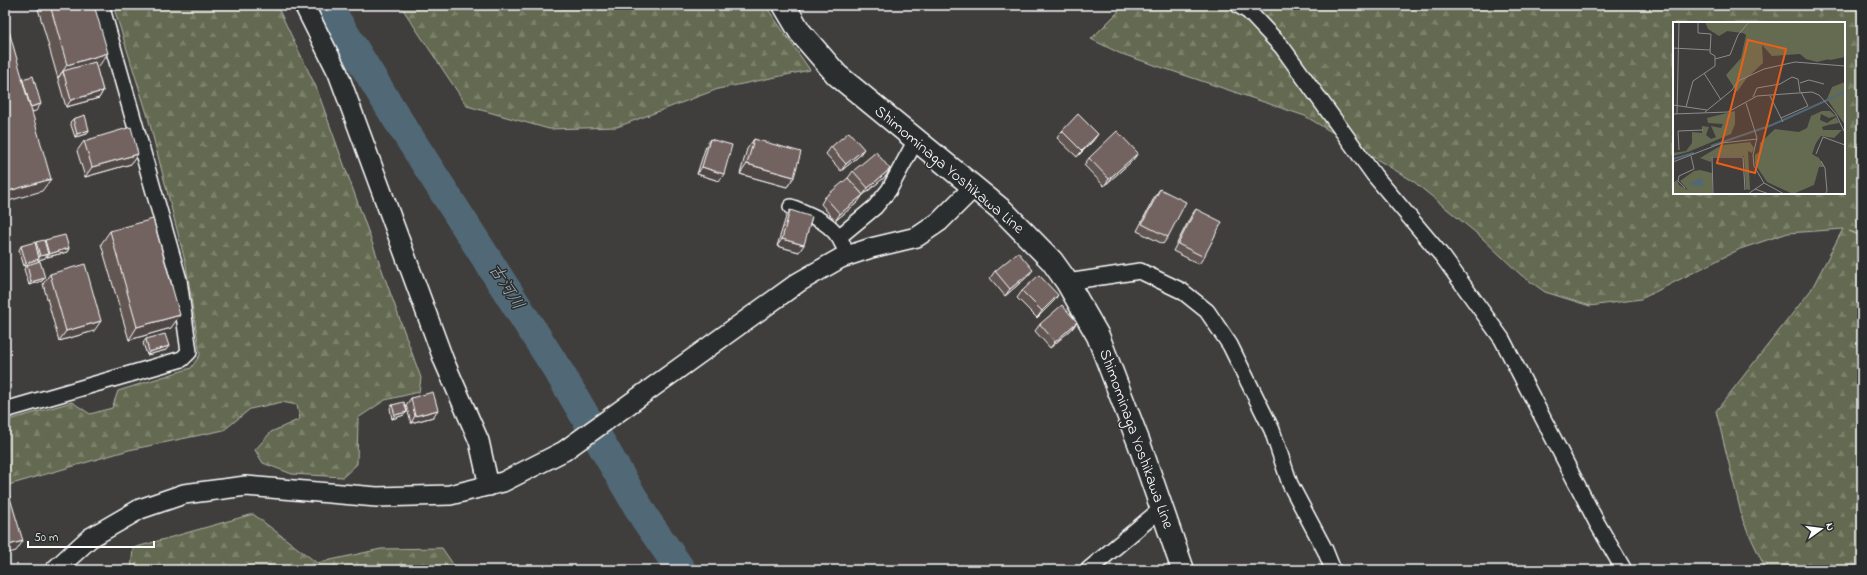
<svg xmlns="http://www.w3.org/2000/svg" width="1867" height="575" viewBox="0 0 1867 575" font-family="'Indie Flower','Klee One',sans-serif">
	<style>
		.forest { fill: url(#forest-firs); stroke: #b2b5a8; fill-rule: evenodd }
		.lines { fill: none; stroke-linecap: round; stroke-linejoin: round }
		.river { stroke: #516976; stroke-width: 30 }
		.minor-casing { stroke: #fff; stroke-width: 18 }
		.tertiary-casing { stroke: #fff; stroke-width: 22 }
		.secondary-casing { stroke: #fff; stroke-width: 25 }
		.minor { stroke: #2a2d2e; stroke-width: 15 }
		.tertiary { stroke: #2a2d2e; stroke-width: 19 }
		.secondary { stroke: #2a2d2e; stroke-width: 22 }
		.wall { fill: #625653; stroke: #fff }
		.shaded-wall { fill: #504644; stroke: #fff }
		.building { fill: #726461; stroke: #fff }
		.labels { text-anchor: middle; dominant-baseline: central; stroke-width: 3; stroke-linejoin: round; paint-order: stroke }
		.street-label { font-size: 16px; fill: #fff; stroke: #2a2d2e }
		.water-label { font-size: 17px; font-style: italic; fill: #a8b4ba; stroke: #2a2d2e }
		.inset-river { fill: none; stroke: #516976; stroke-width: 2 }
		.inset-road { fill: none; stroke: #8c8b8b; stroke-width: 1 }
		.view { fill: #e96118; fill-opacity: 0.15; stroke: #e96118; stroke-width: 2 }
		.inset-edge { fill: none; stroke: #fff; stroke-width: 2 }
	</style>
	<defs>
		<pattern id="forest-firs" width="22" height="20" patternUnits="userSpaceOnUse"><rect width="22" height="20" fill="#646b51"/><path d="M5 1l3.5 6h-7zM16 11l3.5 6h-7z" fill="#7b816b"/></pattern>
	</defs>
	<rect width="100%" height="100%" fill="#403e3d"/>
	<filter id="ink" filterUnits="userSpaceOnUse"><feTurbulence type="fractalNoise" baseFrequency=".025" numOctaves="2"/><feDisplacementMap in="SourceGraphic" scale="8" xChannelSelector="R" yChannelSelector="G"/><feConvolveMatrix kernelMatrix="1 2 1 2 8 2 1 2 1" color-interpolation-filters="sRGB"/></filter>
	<g filter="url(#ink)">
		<path class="forest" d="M113,5H274L280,12L316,87L421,378L419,392L385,400L358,418L357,464L343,477L292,474L263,463L255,450L271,432L300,419L297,405L282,402L250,409L224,430L129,450L5,486V421L72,402L90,414L112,408L118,391L191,368L200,355L186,265L148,117Z
			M400,5H765L810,70L718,89L617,127L549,129L467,106Z
			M1125,5H1862V235L1849,231L1862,237V570H1766L1743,521L1716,411L1811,290L1843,229L1788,233L1740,249L1641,299L1590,306L1545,292L1521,275L1481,237L1413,181L1305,116L1119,53L1091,39ZM1674,23H1844V193H1674Z
			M253,514L317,563L381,549L442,548L457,570H131L133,548Z"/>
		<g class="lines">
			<path class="river" d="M327,5L396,117L561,375L646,520L681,570"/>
			<defs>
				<path id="minor" d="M1238,5L1249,12L1282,47L1374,175L1443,257L1502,339L1597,523L1624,570
					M791,207C811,215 834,223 843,245
					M840,236L875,207L889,190L916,140
					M1067,282L1140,271L1182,291L1207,311L1230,345L1272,430L1290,484L1325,550L1333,570
					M5,410L182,359L189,352L179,280L101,5
					M1088,570L1161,509"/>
				<path id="tertiary" d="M304,5L338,73L444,361L479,441L489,486
					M55,570L90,538L140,509L184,494L246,486L377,497L450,495L503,482L564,451L799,282L841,258L871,248L917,237L939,222L974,187"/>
				<path id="secondary" d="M784,5L800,32L837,75L1003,211L1052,261L1067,282L1098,336L1139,443L1183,570"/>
			</defs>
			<use href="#minor" class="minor-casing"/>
			<use href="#tertiary" class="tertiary-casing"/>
			<use href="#secondary" class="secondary-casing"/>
			<use href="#minor" class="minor"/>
			<use href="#tertiary" class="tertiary"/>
			<use href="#secondary" class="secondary"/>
		</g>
		<path class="wall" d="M37,5H94L99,66L96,67L103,91L99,98L66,107Z
			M73,119L89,130L87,134L75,137L70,122Z
			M1062,131L1093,141L1077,157L1057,138Z
			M710,139L719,181L697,174L706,146Z
			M754,139L794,177L787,187L740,174L747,149Z
			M84,141L131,164L85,177L77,151Z
			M831,147L859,156L841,171L826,154Z
			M1089,158L1133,160L1104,186L1084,165Z
			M853,171L886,176L863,195L848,178Z
			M1160,189L1168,237L1163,244L1137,231L1155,196Z
			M825,197L858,202L835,221L821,204Z
			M1196,209L1204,257L1199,264L1173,251L1191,216Z
			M790,210L799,252L777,246L786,217Z
			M110,231L171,328L129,340L101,244Z
			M45,240L69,248L67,252L47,257V256L45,258L39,260L37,262L45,278L42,281L29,285L24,269L26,266H24L19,250L21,246L35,244L36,242H44Z
			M995,271L1028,276L1005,296L990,278Z
			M50,274L94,331L59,341L43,284Z
			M1022,291L1054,301L1037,318L1017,298Z
			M1077,322L1072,329L1050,348L1035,331L1040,324Z
			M146,339L166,350L147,355L143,343Z
			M411,398L433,417L411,423L406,405Z
			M392,405L407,412L404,415L392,419L390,408Z"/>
		<path class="shaded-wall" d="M108,53L99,66L64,76L63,71L58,78L67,65Z
			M103,91L99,98L66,107L71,100Z
			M41,104L36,111L22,115L27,108Z
			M89,130L87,134L75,137L77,134Z
			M1098,134L1093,141L1077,157L1082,151Z
			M864,149L859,156L841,171L846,164Z
			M1138,153L1133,160L1104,186L1109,179Z
			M138,154L131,164L85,177L92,167Z
			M747,164L794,177L787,187L740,174Z
			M702,167L724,174L719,181L697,174Z
			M890,169L886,176L863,195L868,188Z
			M51,179L42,191L5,202V192Z
			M863,195L858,202L835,221L840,214Z
			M782,239L804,245L799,252L777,246Z
			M69,248L67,252L47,257L49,254Z
			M48,254L45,258L39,260L37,263L24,266L26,263L38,259L40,256Z
			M1033,270L1028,276L1005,296L1010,289Z
			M45,278L42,281L29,285L31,282Z
			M1058,295L1054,301L1037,318L1042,311Z
			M180,315L171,328L129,340L137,327Z
			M101,321L94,331L59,341L66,331Z
			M1077,322L1072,329L1050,348L1055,342Z
			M169,346L166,350L147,355L149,352Z
			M438,410L433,417L411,423L415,416Z
			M407,412L404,415L392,419L395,415Z
			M23,541L16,551L5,554V546Z"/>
		<path class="building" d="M50,5H94L108,53L67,65Z
			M5,17L51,179L5,192Z
			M95,62L103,91L71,100L63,71Z
			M33,76L41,104L30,107L22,79Z
			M1078,114L1098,134L1082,151L1062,131Z
			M85,115L89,130L77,134L73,119Z
			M131,127L138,154L92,167L84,141Z
			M1117,131L1138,153L1109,179L1089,158Z
			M849,132L864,149L846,164L831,147Z
			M710,139L732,145L724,174L702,167Z
			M754,139L801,152L794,177L747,164Z
			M876,152L890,169L868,188L853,171Z
			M848,178L863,195L840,214L825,197Z
			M1160,189L1186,202L1168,237L1142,224Z
			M1196,209L1222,222L1204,257L1178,244Z
			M790,210L812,217L804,245L782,239Z
			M153,219L180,315L137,327L110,231Z
			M65,235L69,248L49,254L45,240Z
			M44,240L48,254L40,256L36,242Z
			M35,242L39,259L26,263L21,246Z
			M1018,252L1033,270L1010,289L995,271Z
			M40,261L45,278L31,282L27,265Z
			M85,264L101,321L66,331L50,274Z
			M1039,275L1058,295L1042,311L1022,291Z
			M1062,305L1077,322L1055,342L1040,324Z
			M165,334L169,346L149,352L146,339Z
			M433,392L438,410L415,416L411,398Z
			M404,402L407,412L395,415L392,405Z
			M5,488H7L23,541L5,546Z"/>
	</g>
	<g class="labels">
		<g class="street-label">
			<text transform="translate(949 170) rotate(40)">Shimominaga Yoshikawa Line</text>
			<text transform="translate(1136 439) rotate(70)">Shimominaga Yoshikawa Line</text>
		</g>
		<g class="water-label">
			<text transform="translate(506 287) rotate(58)">古河川</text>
		</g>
	</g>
	<g transform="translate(1673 22)">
		<rect width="172" height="172" fill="#403e3d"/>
		<path d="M40,0H172V35L157,38L100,15L46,8Z" fill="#646b51"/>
		<path d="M32,0H113L141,7L155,14L172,16V33L144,40L133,37L127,32L99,34L89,23L90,41L73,57L64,70L53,53L68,36L73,13L65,7L56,8L46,14L35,7ZM137,0H172V3L157,5ZM172,60V103L154,77L159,65ZM62,89V102L58,112L15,130L0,134V131L13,129L19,121V110L29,111V104L36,105L33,113L38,117L43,115L38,104L48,106L50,102L35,101L34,96ZM157,89L163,94L156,96L148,92L147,98L154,101L163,95L168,104L166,101L155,103L149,105L150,108H169L161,116L148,114L143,121L139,132L146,136L151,145H146L141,163L120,172L94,160L82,142V133L86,130L87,121L102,107L126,110L134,106L138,94L149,89ZM77,120L81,126L79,131L75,129L77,168L73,167L71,134H39L38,140L27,136L49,123ZM27,148L39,151V172H0V161L4,158L6,163L15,168L7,159L21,149Z" fill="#646b51"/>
		<path d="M29,156L30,165L16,162L17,161Z" fill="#516976"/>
		<path class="inset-river" d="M38,124L99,103L172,70M0,137L21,131"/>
		<path class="inset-road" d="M0,26L37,28M42,37L57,33L65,13L76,0M31,51L48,78M127,61L136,58L151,62M97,74L110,100M80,75L84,66L107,62L119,55L125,57L127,70M73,81L84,116L80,133L81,144L91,161L111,172M0,83L34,88M13,85L20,59L42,44V34L37,31L38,12L25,11V0M32,90L59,68L65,59L91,47L122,40L172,44M0,92L55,90L84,74L139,70L146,73L163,92L172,111M4,92L6,0M108,96L135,84L128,70M5,109L30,108M5,109L6,128M143,132L150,115L172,123M148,139L152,146L154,169L152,172M0,140L49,121L84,117M12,166L5,159L6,154L21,147L18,134M82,167L96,172M40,172L39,135H70L72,168M75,172L91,161"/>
		<path class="view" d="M75,18L113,27L82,151L44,141Z"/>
		<rect width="172" height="172" class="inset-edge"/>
	</g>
	<rect width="1867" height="575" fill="none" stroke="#2a2d2e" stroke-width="20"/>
	<rect x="10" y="10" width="1847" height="555" fill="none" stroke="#fff" stroke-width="1.5" filter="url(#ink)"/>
	<g transform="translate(1821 529) rotate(76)" stroke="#2a2d2e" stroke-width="3" paint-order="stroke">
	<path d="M0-3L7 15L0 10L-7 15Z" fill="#ffffff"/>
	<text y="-6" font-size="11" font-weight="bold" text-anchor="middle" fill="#ffffff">N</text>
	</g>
	<path d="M28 541v6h126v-6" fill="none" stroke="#ffffff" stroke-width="2"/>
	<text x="34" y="541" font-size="12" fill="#ffffff" stroke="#2a2d2e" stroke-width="3" paint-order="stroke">50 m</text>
</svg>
